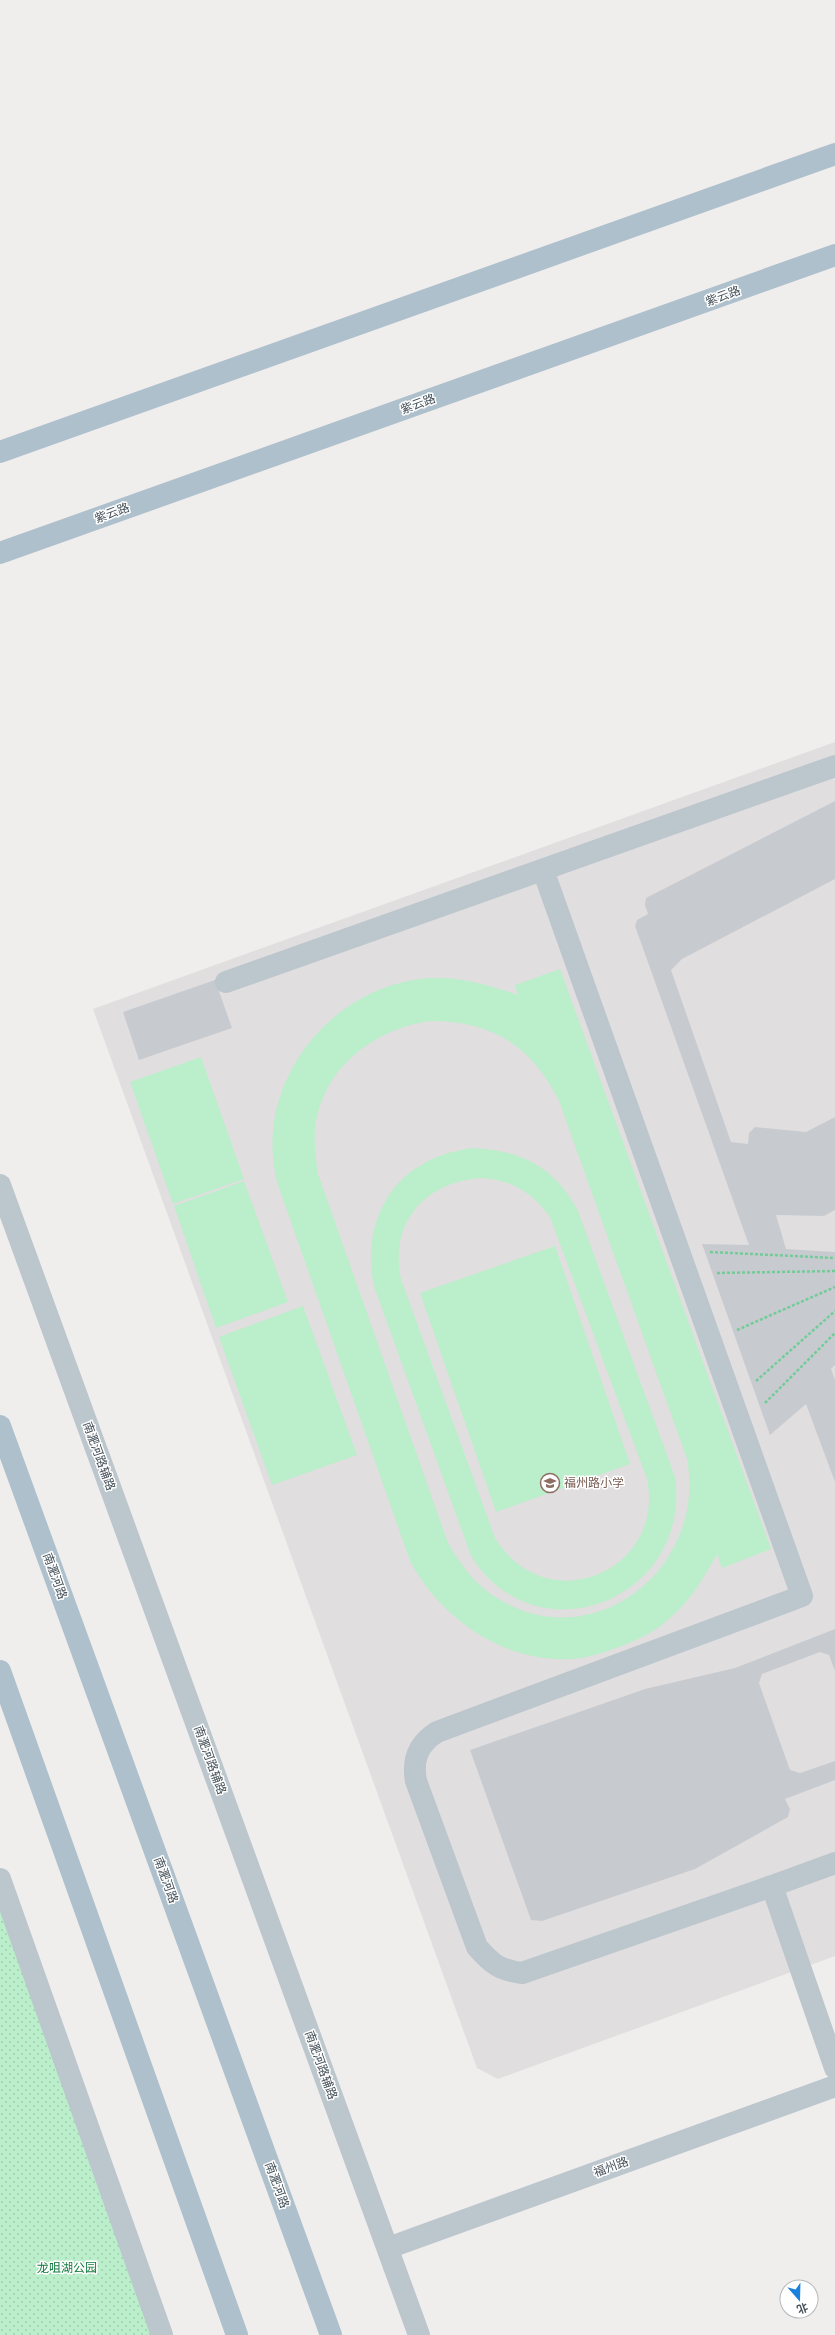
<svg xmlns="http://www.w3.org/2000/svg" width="835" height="2335" viewBox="0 0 835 2335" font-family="'Asap Condensed','Noto Sans SC',sans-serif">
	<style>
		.education { fill: #e1dedf }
		.green { fill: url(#green-dots) }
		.pitch { fill: #bbeeca; fill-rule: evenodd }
		.building { fill: #c7cbd0 }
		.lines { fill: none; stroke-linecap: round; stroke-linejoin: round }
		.path { stroke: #73cc98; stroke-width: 2.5; stroke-dasharray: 3 2; stroke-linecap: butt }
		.minor { stroke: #bbc6cd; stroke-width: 22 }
		.major { stroke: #adc0cc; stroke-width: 22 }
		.labels { text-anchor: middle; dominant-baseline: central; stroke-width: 3; stroke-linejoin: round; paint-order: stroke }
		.street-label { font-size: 12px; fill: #46525a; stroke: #fff }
		.education-label { font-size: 12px; fill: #785e54; stroke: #fff; text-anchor: start }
		.park-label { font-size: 12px; fill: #177b40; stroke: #fff }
	</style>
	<defs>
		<pattern id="green-dots" width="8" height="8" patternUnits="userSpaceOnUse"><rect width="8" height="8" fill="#bbeeca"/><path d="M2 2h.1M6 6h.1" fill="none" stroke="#a2ceb0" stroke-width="1.8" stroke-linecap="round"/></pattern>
	</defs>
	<rect width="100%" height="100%" fill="#f0eded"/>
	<path class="education" d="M835,742V1956L498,2079L477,2068L93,1009Z"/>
	<path class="green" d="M0,1879L162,2335H0Z"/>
	<path class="pitch" d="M560,969L771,1549L722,1568L717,1554C704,1577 692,1599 671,1617C656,1632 636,1641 616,1648C602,1653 587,1658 572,1659C504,1663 441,1619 410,1561L278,1185C250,1085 331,983 432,978C463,977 489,985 518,995L515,985ZM430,1021C492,1021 531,1045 559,1101L687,1459C708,1571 588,1662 491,1594C472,1581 460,1563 448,1543L318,1174C316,1160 314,1146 315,1131C320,1070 373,1029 430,1021Z
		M201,1057L244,1179L173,1204L130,1082Z
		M472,1148C521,1150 555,1167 578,1211L675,1477C692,1599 537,1661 471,1556L375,1289C363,1245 377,1192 418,1167C434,1156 453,1151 472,1148ZM481,1178C511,1180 532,1192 550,1217L647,1479C666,1571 547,1622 495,1538L401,1279C389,1222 425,1182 481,1178Z
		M244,1181L288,1302L216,1328L174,1206Z
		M555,1246L630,1464L496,1512L420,1293Z
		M303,1306L357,1455L272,1485L219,1337Z"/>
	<path class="building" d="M835,801V879L682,959L671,970L731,1142L748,1144L749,1133L755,1127L806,1132L835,1117V1210L824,1216L776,1215L786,1249L835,1252V1365L831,1369L835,1380V1482L806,1404L770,1435L702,1244L749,1245L635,926L637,920L648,914L645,905L646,898Z
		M215,980L232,1028L139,1060L123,1012Z
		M835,1629V1671L829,1655L820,1652L762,1674L759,1683L790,1770L800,1773L835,1761V1780L785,1799L790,1809L788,1817L695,1869L542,1921L531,1920L470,1750L645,1689L735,1668Z"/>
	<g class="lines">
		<path class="path" d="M710,1252L835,1258
			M717,1273L835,1271
			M737,1330L835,1287
			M756,1381L835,1311
			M765,1403L835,1333"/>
		<path class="minor" d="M543,870L802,1596L437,1732C418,1744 412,1759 416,1781L477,1947C492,1964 499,1970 522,1973L772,1886L835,2068
			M226,982L835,766
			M0,1185L419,2335
			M0,1879L162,2335
			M772,1886L835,1863
			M388,2248L835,2086"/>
		<path class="major" d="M0,452L835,154
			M0,553L835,255
			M0,1426L331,2335
			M0,1671L237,2335"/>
	</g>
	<defs>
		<symbol id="school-ring" viewBox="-11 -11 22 22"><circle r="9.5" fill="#fff" stroke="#8d6e63" stroke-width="1.5"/><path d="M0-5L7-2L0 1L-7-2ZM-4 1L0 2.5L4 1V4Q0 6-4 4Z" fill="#8d6e63"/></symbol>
	</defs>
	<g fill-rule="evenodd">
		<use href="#school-ring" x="539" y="1472" width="22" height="22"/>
	</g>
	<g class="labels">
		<g class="street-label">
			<text transform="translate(723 296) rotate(-20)">紫云路</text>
			<text transform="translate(418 404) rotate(-20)">紫云路</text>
			<text transform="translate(112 513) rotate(-20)">紫云路</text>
			<text transform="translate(99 1456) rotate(70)">南淝河路辅路</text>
			<text transform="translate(55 1576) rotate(70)">南淝河路</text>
			<text transform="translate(210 1760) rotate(70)">南淝河路辅路</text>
			<text transform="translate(166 1880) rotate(70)">南淝河路</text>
			<text transform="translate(321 2065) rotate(70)">南淝河路辅路</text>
			<text transform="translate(611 2167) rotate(-20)">福州路</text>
			<text transform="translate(277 2185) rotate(70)">南淝河路</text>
		</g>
		<g class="education-label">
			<text x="564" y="1483">福州路小学</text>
		</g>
		<g class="park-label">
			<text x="67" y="2268">龙咀湖公园</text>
		</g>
	</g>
	<g transform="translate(799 2299) rotate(160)"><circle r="19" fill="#ffffff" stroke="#b5babd"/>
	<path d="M0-3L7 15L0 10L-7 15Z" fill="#1a81dd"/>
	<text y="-6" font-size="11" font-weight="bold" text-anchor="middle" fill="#46525a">北</text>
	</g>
</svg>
